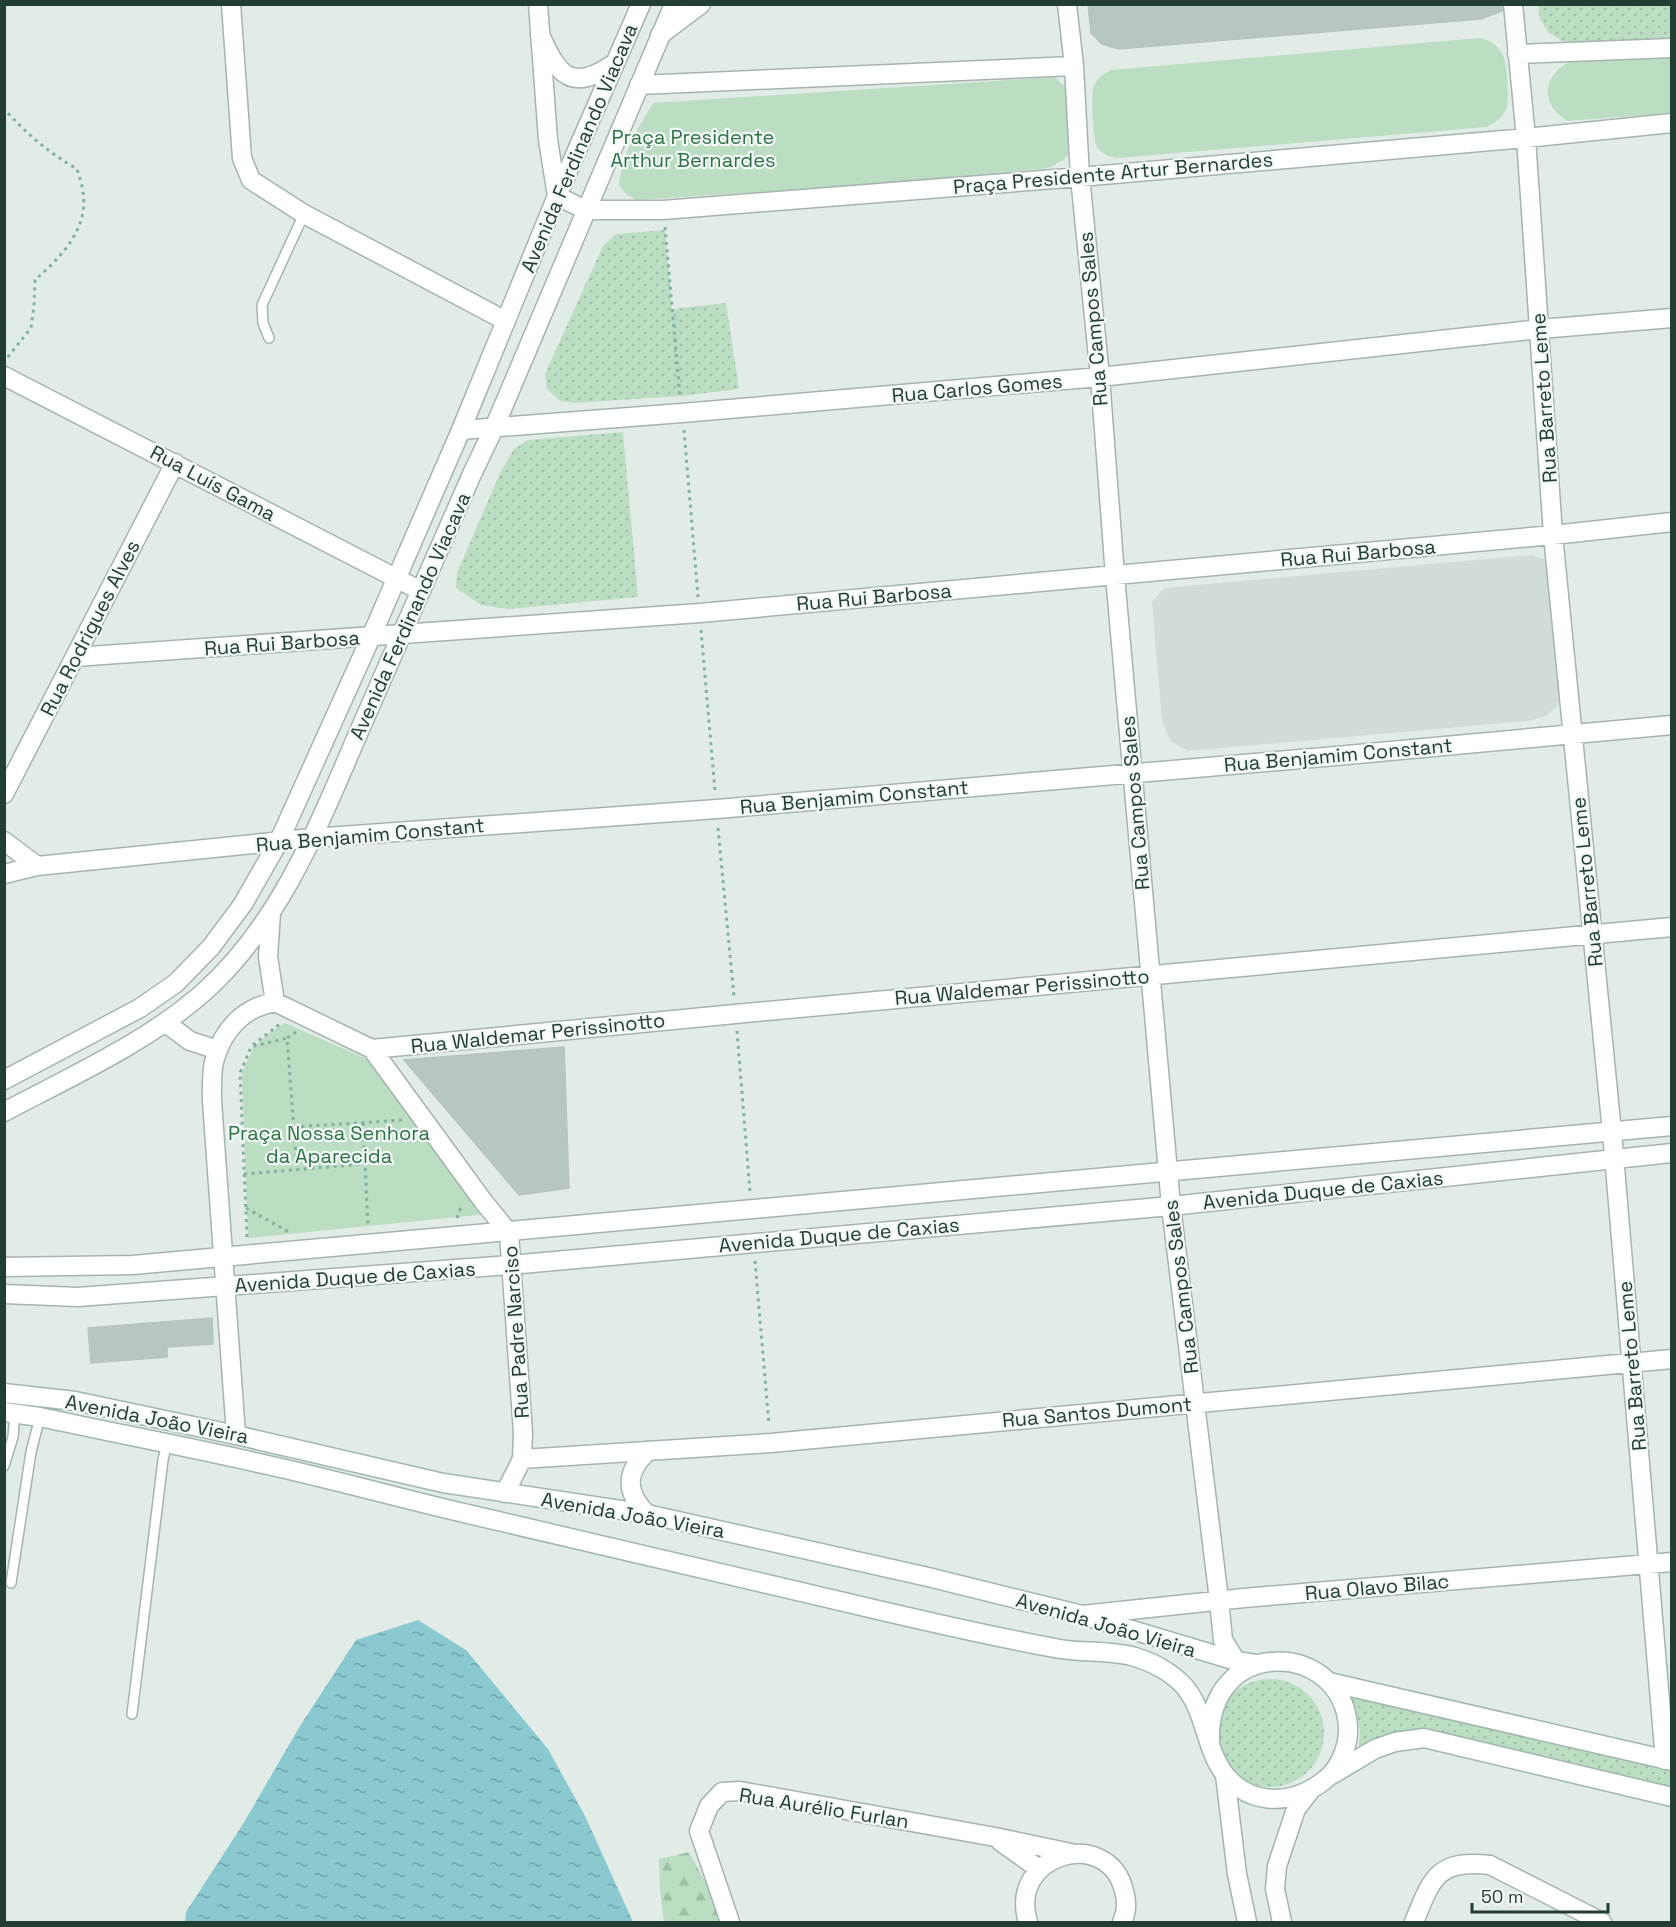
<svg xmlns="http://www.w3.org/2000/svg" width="1676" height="1927" viewBox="0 0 1676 1927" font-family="'Space Grotesk',sans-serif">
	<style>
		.built { fill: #d0dcd6 }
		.grass { fill: url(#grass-dots) }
		.forest { fill: url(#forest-firs) }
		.green { fill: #bbddc2 }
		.water { fill: url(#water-ripples) }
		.building { fill: #b7c7c0; stroke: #b4c5bd; stroke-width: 1.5 }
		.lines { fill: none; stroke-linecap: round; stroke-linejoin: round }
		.service-casing { stroke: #a5b4ae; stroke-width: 12 }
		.minor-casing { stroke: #a5b4ae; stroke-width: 21 }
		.tertiary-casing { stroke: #a5b4ae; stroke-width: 21 }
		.secondary-casing { stroke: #a0b7ae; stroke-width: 21 }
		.path { stroke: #83af9f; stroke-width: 3; stroke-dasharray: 3 4.5; stroke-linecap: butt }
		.service { stroke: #fff; stroke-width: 9 }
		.minor { stroke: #fff; stroke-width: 18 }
		.tertiary { stroke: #fff; stroke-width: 18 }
		.secondary { stroke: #fff; stroke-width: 18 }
		.labels { text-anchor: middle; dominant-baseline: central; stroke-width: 4.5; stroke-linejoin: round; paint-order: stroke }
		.park-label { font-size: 20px; fill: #2d7344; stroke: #f2f8f5 }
		.street-label { font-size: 20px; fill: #223d34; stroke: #f2f8f5 }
	</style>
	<defs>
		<pattern id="grass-dots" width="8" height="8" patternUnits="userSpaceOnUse" patternTransform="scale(1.5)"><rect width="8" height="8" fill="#bbddc2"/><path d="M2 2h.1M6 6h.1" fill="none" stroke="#a0bfa7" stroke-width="1.8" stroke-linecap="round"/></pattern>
		<pattern id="forest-firs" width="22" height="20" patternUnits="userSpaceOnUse" patternTransform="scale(1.5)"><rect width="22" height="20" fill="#bbddc2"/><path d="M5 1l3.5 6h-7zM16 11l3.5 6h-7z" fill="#a0bfa7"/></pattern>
		<pattern id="water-ripples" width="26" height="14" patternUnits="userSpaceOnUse" patternTransform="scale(1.5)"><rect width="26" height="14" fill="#8bc9d0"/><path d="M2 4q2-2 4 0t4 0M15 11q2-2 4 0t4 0" fill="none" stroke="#71a4aa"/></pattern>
	</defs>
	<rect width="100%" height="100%" fill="#e2ece7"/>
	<path class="built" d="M1531,555L1544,559L1555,569L1564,685L1557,706L1546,716L1527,721L1188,751L1170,741L1162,721L1152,602L1164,588Z"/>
	<path class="grass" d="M1538,5H1671V38L1580,42L1562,41L1548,32L1540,19Z
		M665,230L672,309L726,303L739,389L680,396L575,403L560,401L547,389L545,374L603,246L616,234Z
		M623,432L638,597L508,609L481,605L456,588L457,573L500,473L514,449L528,440Z
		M1216 1733a54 54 0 1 1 108 0a54 54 0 1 1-108 0Z
		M1350,1695L1671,1771V1790L1455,1738L1359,1750L1360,1729Z"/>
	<path class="forest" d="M689,1852L727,1922H664L660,1891L659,1859Z"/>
	<path class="green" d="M1479,38C1489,39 1497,45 1502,53C1507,61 1510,100 1506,109C1502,119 1495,123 1486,127L1117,158C1109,157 1101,154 1097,147C1093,138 1090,95 1094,86C1097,78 1104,74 1111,70Z
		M1671,57V113L1567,121C1563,117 1556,113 1553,108C1540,89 1553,69 1571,61Z
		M1055,77L1071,93L1078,146L1063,160L1049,168L823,188L637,200L627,195L619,185C622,154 637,130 653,103Z
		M285,1023L369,1060L488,1214L248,1238L242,1073L253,1048L268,1034Z"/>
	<path class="water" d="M418,1620L466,1650L548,1749L585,1816L633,1922H185L186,1912L243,1824L300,1726L356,1640Z"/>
	<path class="building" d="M1088,4H1502V11L1481,19L1118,49L1102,44L1091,33Z
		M564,1047L569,1188L519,1195L404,1060Z
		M212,1318L213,1344L167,1347V1357L91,1363L88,1328Z"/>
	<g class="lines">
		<defs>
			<path id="service" d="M269,338L263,323L262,305L304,214
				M4,1466L13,1437L15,1413
				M11,1583L31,1452L40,1417
				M132,1714L163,1460L167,1443"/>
			<path id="minor" d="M231,4L242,158L251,180L304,214L506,321
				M538,4L548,140L557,196L586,210H663L1080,177L1526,138L1672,123
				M1067,4L1074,66L1080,177L1100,377L1115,576L1171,1206L1219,1600
				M1513,4L1526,138L1553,535L1612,1132L1665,1760
				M660,35L701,4
				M1517,54L1672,48
				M639,85L1074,66
				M4,376L421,591
				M461,430L682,413L1100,377L1540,329L1672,318
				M75,657L700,613L1553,535L1672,522
				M4,794L175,463
				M4,841L37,866
				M4,874L37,866L312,838L717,809L1336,756L1672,725
				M271,913L268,957L275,1002
				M275,1002L372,1049L483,1201L509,1233L523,1433L522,1459L505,1493
				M166,1023L190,1041L218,1050
				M372,1049L735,1014L1672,927
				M236,1435L212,1101C212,1087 211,1071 215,1058C224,1028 245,1007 275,1002
				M522,1459L771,1443L1672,1359
				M1082,1615L1244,1598L1672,1562
				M1001,1842L1039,1869
				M730,1922L699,1831L709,1806L722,1792L740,1791L995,1837L1071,1853
				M1028,1922C1007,1853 1109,1826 1124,1891C1127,1901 1127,1912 1122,1922
				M1414,1922C1432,1878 1437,1859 1490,1865L1602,1922"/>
			<path id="tertiary" d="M540,35C559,76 571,93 615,63
				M4,1080L140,1008L176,983L211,947L243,904L279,841L371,637L461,430L557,196L641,4
				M4,1112C72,1076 148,1042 205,991C287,917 325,808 368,711C402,632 437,553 472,474L494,428L674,4
				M4,1267L133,1265L1672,1126
				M4,1294L78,1297L510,1265L1171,1206L1672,1153
				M1225,1775L1237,1874L1247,1922
				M1282,1922L1275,1889L1277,1866L1296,1809L1309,1792"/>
			<path id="secondary" d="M4,1393L75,1401L236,1435L443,1483L647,1514L928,1577L1082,1615L1236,1661L1256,1664
				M4,1412L40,1417C114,1433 189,1447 263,1464C332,1479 399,1498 468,1514C604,1546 741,1577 878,1610C938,1624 999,1638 1060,1649C1084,1653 1111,1650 1135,1657C1155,1663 1179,1676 1190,1694C1204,1715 1206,1742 1218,1764C1242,1807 1291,1808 1326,1779C1340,1768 1349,1745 1348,1727C1343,1640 1205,1634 1210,1744
				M647,1514C625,1492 625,1472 648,1451
				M1219,1600L1223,1640L1236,1661
				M1329,1682L1672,1761
				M1333,1774L1375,1749L1395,1742L1424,1738L1672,1797"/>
		</defs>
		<use href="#service" class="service-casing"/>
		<use href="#minor" class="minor-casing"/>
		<use href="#tertiary" class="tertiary-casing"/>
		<use href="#secondary" class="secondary-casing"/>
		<path class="path" d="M4,107L6,111C27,134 49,153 77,169C79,176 82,184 83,192C89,229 60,258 35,280L34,306L31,328L7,358
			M665,227L680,397
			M684,430L698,597
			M701,630L715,791
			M718,828L734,997
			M737,1031L750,1192
			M296,1032L287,1038L297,1170
			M253,1045L281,1023
			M363,1123L368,1226
			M294,1127L403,1120
			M244,1174L365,1164
			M246,1208L289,1232
			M457,1218L462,1204
			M247,1237L240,1073L251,1047L287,1038
			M755,1261L769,1425"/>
		<use href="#service" class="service"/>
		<use href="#minor" class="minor"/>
		<use href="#tertiary" class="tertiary"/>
		<use href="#secondary" class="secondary"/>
	</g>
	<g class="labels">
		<g class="park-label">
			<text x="693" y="137">Praça Presidente<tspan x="693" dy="23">Arthur Bernardes</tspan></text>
			<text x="329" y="1133">Praça Nossa Senhora<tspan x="329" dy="23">da Aparecida</tspan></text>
		</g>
		<g class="street-label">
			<text transform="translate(579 148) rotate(-67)">Avenida Ferdinando Viacava</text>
			<text transform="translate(1113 173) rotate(-5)">Praça Presidente Artur Bernardes</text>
			<text transform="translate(1093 319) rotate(-95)">Rua Campos Sales</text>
			<text transform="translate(977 388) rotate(-5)">Rua Carlos Gomes</text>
			<text transform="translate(1544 398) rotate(-94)">Rua Barreto Leme</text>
			<text transform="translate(213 483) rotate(28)">Rua Luís Gama</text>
			<text transform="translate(1358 553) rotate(-5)">Rua Rui Barbosa</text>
			<text transform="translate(874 597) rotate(-5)">Rua Rui Barbosa</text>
			<text transform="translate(410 616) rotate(-66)">Avenida Ferdinando Viacava</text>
			<text transform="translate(90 628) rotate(-63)">Rua Rodrigues Alves</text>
			<text transform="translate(282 643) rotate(-4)">Rua Rui Barbosa</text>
			<text transform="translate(1338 755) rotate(-5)">Rua Benjamim Constant</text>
			<text transform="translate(854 797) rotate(-5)">Rua Benjamim Constant</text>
			<text transform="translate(1135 803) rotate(-95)">Rua Campos Sales</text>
			<text transform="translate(370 835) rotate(-5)">Rua Benjamim Constant</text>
			<text transform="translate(1587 882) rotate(-96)">Rua Barreto Leme</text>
			<text transform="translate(1022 987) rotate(-5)">Rua Waldemar Perissinotto</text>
			<text transform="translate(538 1033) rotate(-6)">Rua Waldemar Perissinotto</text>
			<text transform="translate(1323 1190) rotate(-6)">Avenida Duque de Caxias</text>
			<text transform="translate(839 1235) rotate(-5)">Avenida Duque de Caxias</text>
			<text transform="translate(355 1277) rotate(-4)">Avenida Duque de Caxias</text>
			<text transform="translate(1181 1287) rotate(-97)">Rua Campos Sales</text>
			<text transform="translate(516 1332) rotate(-94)">Rua Padre Narciso</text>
			<text transform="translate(1632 1366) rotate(-95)">Rua Barreto Leme</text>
			<text transform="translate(1097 1412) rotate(-5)">Rua Santos Dumont</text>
			<text transform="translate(157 1419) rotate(11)">Avenida João Vieira</text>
			<text transform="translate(633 1515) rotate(10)">Avenida João Vieira</text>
			<text transform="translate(1377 1587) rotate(-5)">Rua Olavo Bilac</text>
			<text transform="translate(1106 1625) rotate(16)">Avenida João Vieira</text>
			<text transform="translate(824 1808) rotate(9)">Rua Aurélio Furlan</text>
		</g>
	</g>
	<rect width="1676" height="1927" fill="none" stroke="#223d34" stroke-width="12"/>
	<path d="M1472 1903v9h136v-9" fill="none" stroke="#223d34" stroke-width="3"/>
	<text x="1481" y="1903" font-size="18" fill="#223d34" stroke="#f2f8f5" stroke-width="4.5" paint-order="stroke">50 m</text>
</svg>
